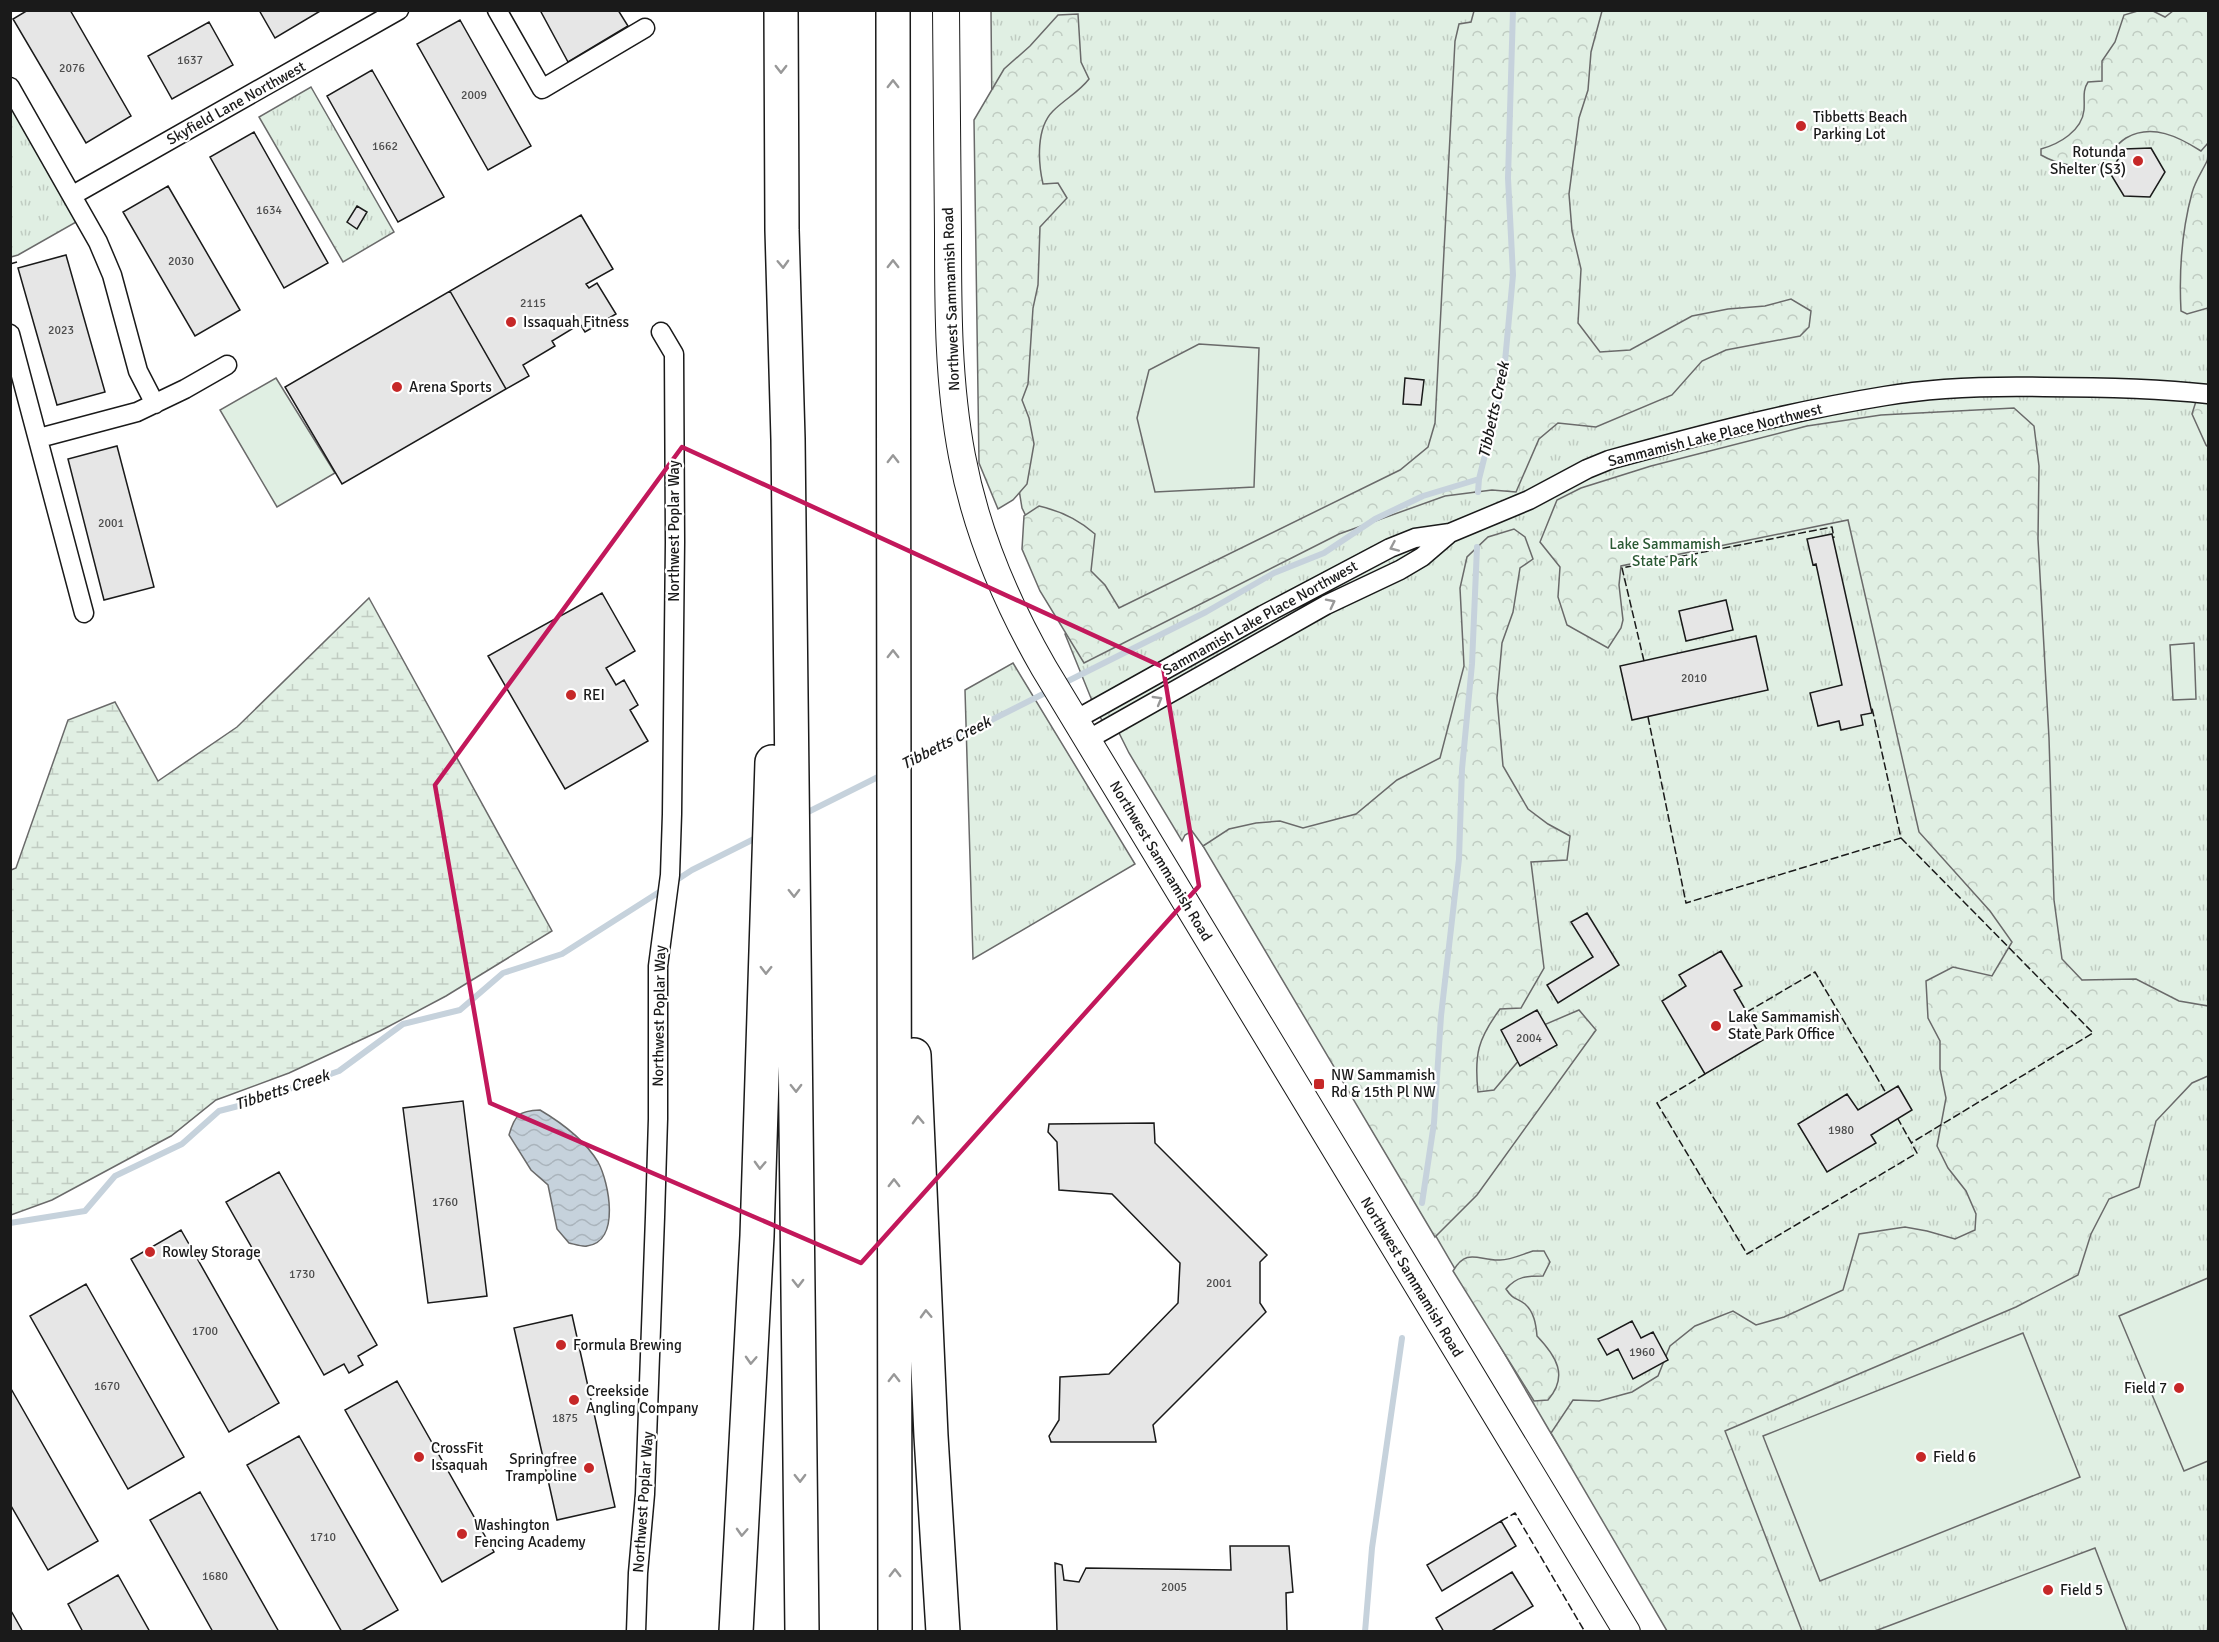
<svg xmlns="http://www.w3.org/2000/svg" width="2219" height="1642" viewBox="0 0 2219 1642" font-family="Signika,sans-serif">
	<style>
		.grass { fill: url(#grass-tufts); stroke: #6a6a6a; stroke-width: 1.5 }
		.forest { fill: url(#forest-crowns); stroke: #6a6a6a; stroke-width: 1.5 }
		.wetland { fill: url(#wetland-marsh); stroke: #6a6a6a; stroke-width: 1.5 }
		.garden { fill: #e0efe3; stroke: #6a6a6a; stroke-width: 1.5 }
		.water { fill: url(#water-waves); stroke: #6a6a6a; stroke-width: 1.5 }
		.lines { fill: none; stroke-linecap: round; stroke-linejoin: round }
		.stream { stroke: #c6d2dc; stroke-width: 6 }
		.building { fill: #e6e6e6; stroke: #1a1a1a; stroke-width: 1.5 }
		.street-casing { stroke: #1a1a1a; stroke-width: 21 }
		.secondary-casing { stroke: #1a1a1a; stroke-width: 28 }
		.highway-casing { stroke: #1a1a1a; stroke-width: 36 }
		.street { stroke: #fff; stroke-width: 18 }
		.secondary { stroke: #fff; stroke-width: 26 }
		.highway { stroke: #fff; stroke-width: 33 }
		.fence { stroke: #1a1a1a; stroke-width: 1.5; stroke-dasharray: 8 3; stroke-linecap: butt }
		.oneway { stroke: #989898 }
		.marked { fill: none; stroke: #c2185b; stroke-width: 4.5; stroke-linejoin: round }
		.poi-dot { fill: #c62828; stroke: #fff; stroke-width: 2 }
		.labels { text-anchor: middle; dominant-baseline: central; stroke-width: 4.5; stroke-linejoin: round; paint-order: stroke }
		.number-label { font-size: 12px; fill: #4d4d4d }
		.street-label { font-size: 15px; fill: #1a1a1a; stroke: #fff }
		.poi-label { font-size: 15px; fill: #1a1a1a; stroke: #fff; text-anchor: start }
		.park-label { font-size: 15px; fill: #2b5a34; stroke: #fff }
		.water-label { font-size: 16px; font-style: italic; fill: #1a1a1a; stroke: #fff }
	</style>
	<defs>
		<pattern id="grass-tufts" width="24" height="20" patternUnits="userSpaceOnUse" patternTransform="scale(1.5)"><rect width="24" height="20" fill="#e0efe3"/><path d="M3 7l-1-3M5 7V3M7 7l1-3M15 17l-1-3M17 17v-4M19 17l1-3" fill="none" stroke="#c0ccc2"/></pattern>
		<pattern id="forest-crowns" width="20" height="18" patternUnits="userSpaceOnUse" patternTransform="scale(1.5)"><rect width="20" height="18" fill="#e0efe3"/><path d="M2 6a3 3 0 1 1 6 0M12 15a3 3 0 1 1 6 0" fill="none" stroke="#c0ccc2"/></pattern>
		<pattern id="wetland-marsh" width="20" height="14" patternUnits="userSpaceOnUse" patternTransform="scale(1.5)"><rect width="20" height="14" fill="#e0efe3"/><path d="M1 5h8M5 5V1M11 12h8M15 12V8" fill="none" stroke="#c0ccc2"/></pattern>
		<pattern id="water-waves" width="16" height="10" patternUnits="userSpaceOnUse" patternTransform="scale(1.5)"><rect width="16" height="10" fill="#c6d2dc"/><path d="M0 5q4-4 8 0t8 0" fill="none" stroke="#aab4bc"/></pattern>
	</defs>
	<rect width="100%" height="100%" fill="#fff"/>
	<path class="grass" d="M991,11H2208V1631H1675L1549,1430L1207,844L1203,846L1192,831L1185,835L1182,841L1129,753L1118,731L1107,729L1095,708L1065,634L1079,625L1022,508L994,336Z
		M10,87L85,217L18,255L11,257Z
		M311,87L394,232L343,262L259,117Z
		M1013,663L1135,864L973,959L965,690Z"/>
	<path class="forest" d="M2141,10L2153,11L2165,17L2173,11H2208V143L2201,151C2179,137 2152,123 2126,138C2116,144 2107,157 2099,165C2078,167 2060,166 2041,155V149C2059,144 2082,131 2084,110C2085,99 2082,91 2088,82L2102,81V61L2115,42L2124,15Z
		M1474,11H1602L1591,52L1588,90L1579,118L1569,194L1572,231L1581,269L1578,323L1600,352L1630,350L1692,316L1728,309L1765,306L1791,299L1811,311L1809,327L1800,336L1726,350L1702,361L1672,395L1596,427L1558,423L1539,439L1516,492L1492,490L1445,496L1339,534L1084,663L1040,591L1022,549L1024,516L1039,506C1061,511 1078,519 1095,534L1091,571L1105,585L1119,608L1400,470L1428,447L1435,423L1455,41L1459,24L1471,22Z
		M1078,14L1081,62L1089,79C1079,92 1065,99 1053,111C1036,128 1038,162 1043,184L1058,183L1067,198L1040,227L1038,285L1033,308L1028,384L1022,400L1029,418L1034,444L1027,484L1013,500L998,509L979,463L974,120L1004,69L1030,46L1058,15Z
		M2208,159V308L2187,314L2181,311C2179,273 2182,230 2192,193C2195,181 2203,170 2208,159Z
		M2197,398L2208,400V447L2206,445L2192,414Z
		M2014,408L2034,426L2039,466L2038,539L2049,738L2054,900L2062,959L2082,980L2136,979L2179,1001L2208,1006V1076L2192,1083L2156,1121L2139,1187L2109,1199L2091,1234L2078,1275L2016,1307L1725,1431L1802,1631H1667L1551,1433L1573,1400L1599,1401L1632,1392L1658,1376L1670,1346L1695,1326L1733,1311L1756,1325L1784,1317L1843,1290L1859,1234L1905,1227L1927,1231L1955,1239L1975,1230L1976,1214L1966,1191L1948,1168L1937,1146L1946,1098L1940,1069V1041L1928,1018L1926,981L1953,967L1992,976L2012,942L1990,911L1919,832L1848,520L1621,566L1619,585L1623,620L1621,628L1608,648L1567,625L1558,597L1560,567L1540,542L1557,500L1581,488L1651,466L1807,426L1881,415Z
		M1514,529L1525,537L1533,559L1520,568L1513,612L1502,643L1497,698L1503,766L1528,809L1548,824L1570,836L1567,860L1531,862L1544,968L1521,1008L1500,1009C1478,1039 1474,1054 1478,1092L1494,1090L1520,1059L1539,1027L1579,1010L1596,1030L1477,1195L1435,1237L1203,846L1229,829L1256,823L1280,821L1303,828L1356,814L1397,780L1440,758L1464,666L1460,588L1467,557L1488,537Z
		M1533,1251H1544L1550,1262L1543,1276C1527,1276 1517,1276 1506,1289C1514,1301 1516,1297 1525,1304C1534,1312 1536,1324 1537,1336C1556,1356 1569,1376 1548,1400L1534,1401L1453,1271C1467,1247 1479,1261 1500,1260C1511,1260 1523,1254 1533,1251Z"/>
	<path class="wetland" d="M369,598L552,931L446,996L380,1031L289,1073L216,1100L171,1136L52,1200L11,1215V870L16,868L68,720L115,702L158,781L237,727Z"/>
	<path class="garden" d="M1199,344L1259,348L1254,487L1155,492L1137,418L1149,370Z
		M276,378L335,473L277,507L220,410Z
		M2194,643L2196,699L2173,700L2170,645Z
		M2208,1278V1461L2184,1471L2119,1316Z
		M2023,1333L2080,1477L1820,1581L1763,1436Z
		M2095,1548L2127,1631H1875Z"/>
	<path class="water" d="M540,1110C562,1123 584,1139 598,1162C609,1182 621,1242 587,1246C582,1247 574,1244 569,1243L557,1229L548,1185L531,1170L509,1135C515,1114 519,1111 540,1110Z"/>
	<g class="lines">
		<path class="stream" d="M1478,492L1479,479
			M1062,684L1206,612L1274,573L1324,553L1375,519L1423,496L1479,479L1503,383L1513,275L1508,178L1513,10
			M904,764L1051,690
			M802,815L884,774
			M672,883L692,870L758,837
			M1422,1203L1434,1123L1441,1016L1459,859L1462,769L1472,664L1477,547
			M10,1223L85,1211L115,1176L182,1144L219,1111L250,1103L339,1071L403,1024L460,1010L503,973L562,954L664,889
			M1365,1632L1372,1548L1402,1338"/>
	</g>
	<path class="building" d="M28,10H70L131,116L86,143L13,19Z
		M259,10H322L275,38Z
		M540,10H618L628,26L568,62Z
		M460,20L531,146L488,170L417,44Z
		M209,22L233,65L172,99L148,56Z
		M372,70L444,197L398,222L327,96Z
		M254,132L328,263L284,288L210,157Z
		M2151,148L2165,172L2150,197L2124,196L2110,173L2124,149Z
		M168,186L240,310L195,336L123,212Z
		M357,206L367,212L357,229L347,222Z
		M581,215L613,269L586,284L589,288L597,283L616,314L585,332L580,324L552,341L555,346L523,365L529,376L506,389L450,291Z
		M66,255L105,392L57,405L18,268Z
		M450,291L506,389L342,484L285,387Z
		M1405,378L1424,380L1421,405L1403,404Z
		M117,446L154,587L104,600L68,459Z
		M1832,534L1872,713L1861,715L1863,725L1841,730L1839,721L1818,726L1810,693L1842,685L1816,564L1813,565L1807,539Z
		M602,593L635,651L606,668L616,685L624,680L638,705L630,710L648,741L565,789L488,656Z
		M1726,600L1733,630L1686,641L1679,611Z
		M1756,636L1768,690L1632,720L1620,666Z
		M1587,913L1619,965L1558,1003L1547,985L1593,957L1571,922Z
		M1721,951L1742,986L1734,990L1763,1040L1705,1074L1662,1001L1686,986L1679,975Z
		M1537,1010L1557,1045L1520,1066L1501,1030Z
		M1898,1086L1912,1110L1871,1135L1876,1143L1827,1172L1798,1124L1847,1094L1858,1110Z
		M463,1101L487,1296L428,1303L403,1108Z
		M1154,1123L1155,1143L1267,1255L1260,1262V1303L1266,1312L1153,1425L1156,1442H1051L1049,1436L1059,1420L1060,1377L1109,1374L1178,1303L1180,1263L1112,1194L1059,1190L1057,1142L1048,1132L1049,1124Z
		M279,1172L377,1345L358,1356L363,1365L349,1373L344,1364L324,1375L226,1202Z
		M181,1230L279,1403L229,1432L131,1259Z
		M86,1284L184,1457L128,1489L30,1316Z
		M572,1315L615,1507L557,1520L514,1328Z
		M1632,1321L1641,1338L1653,1332L1668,1360L1633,1379L1618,1349L1607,1355L1598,1339Z
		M397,1381L494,1552L442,1582L345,1410Z
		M10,1387L98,1541L48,1570L10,1504Z
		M299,1436L398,1610L360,1632H342L247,1465Z
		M200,1492L279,1632H213L150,1520Z
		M1501,1521L1516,1546L1442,1591L1427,1565Z
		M1230,1546H1289L1293,1592L1286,1593L1287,1631L1057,1632L1055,1563L1062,1565L1064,1580L1079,1582L1086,1568L1231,1570Z
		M1512,1572L1533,1606L1490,1632H1444L1436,1618Z
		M118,1575L150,1632H83L68,1604Z
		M10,1609L23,1632H10Z"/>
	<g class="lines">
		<defs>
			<path id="street" d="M497,10L542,89L645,28
				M10,87L98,242L112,275L138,371L155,404
				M73,195L399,10
				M10,334L84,613
				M39,438L137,412L185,389L227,365
				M1075,720L1263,615L1390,548L1415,538L1450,533
				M1087,740L1326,605L1400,570L1422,557L1450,533L1529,500L1587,469L1609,460C1700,435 1792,411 1885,396C1937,387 1992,386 2044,387C2099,387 2154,388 2208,394
				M636,1632L638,1573L645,1494L655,1217L658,1119V966L670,875L672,814L675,542L674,354L661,332"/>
			<path id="secondary" d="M946,10C947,85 947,159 948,234C948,308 948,383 962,456C976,531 1006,602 1044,668L1627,1632"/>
			<path id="highway" d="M781,10L782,230L788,439L802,1632
				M893,10L895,1632
				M914,1055L931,1436L943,1632
				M736,1632L757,1236L772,762"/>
		</defs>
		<use href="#street" class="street-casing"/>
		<use href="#secondary" class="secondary-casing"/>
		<use href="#highway" class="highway-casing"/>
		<use href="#street" class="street"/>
		<use href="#secondary" class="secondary"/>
		<use href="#highway" class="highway"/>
		<path class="fence" d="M10,264L17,262
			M1644,661L1622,568L1832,527L1834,538
			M1648,717L1686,903L1901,838L1872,708
			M1901,838L2093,1033L1911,1143
			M1747,1012L1815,972L1886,1093
			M1705,1074L1657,1103L1747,1254L1917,1153L1898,1119
			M1501,1521L1515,1513L1585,1632"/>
	</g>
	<defs><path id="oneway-chevron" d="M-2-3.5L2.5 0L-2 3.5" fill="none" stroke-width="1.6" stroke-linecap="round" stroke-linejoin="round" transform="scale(1.5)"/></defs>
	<g class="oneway">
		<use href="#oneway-chevron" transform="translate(781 69) rotate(90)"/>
		<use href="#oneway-chevron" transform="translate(893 84) rotate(-90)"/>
		<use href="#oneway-chevron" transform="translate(783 264) rotate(88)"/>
		<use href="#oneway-chevron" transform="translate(893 264) rotate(-90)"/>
		<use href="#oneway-chevron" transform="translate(893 459) rotate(-90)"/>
		<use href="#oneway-chevron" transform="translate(1394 547) rotate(156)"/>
		<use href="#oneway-chevron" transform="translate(1331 603) rotate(-27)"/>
		<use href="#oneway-chevron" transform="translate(893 654) rotate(-90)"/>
		<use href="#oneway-chevron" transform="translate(1158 700) rotate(-30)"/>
		<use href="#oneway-chevron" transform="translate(794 893) rotate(89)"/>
		<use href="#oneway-chevron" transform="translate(766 970) rotate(91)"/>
		<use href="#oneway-chevron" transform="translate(796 1088) rotate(89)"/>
		<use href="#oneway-chevron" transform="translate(918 1120) rotate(-92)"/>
		<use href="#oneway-chevron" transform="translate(760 1165) rotate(92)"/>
		<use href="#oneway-chevron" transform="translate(894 1183) rotate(-90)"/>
		<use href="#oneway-chevron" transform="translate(798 1283) rotate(89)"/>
		<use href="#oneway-chevron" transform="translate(926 1314) rotate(-92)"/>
		<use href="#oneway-chevron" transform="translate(751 1360) rotate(93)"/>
		<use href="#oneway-chevron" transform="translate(894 1378) rotate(-90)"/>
		<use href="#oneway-chevron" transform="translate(800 1478) rotate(89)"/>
		<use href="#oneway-chevron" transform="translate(742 1532) rotate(93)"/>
		<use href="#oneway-chevron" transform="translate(895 1573) rotate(-90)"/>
	</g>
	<path class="marked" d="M682,447L1163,667L1199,886L861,1263L490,1103L435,785Z"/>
	<g class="poi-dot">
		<circle cx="1801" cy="126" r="6"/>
		<circle cx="2138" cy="161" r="6"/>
		<circle cx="511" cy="322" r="6"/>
		<circle cx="397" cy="387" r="6"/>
		<circle cx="571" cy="695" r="6"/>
		<circle cx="1716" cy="1026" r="6"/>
		<rect x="1313" y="1078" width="12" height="12" rx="3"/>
		<circle cx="150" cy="1252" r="6"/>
		<circle cx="561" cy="1345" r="6"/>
		<circle cx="2179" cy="1388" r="6"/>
		<circle cx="574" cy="1400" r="6"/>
		<circle cx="419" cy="1457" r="6"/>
		<circle cx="1921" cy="1457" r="6"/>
		<circle cx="589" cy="1468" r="6"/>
		<circle cx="462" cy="1534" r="6"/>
		<circle cx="2048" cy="1590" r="6"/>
	</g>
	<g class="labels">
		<g class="number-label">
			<text x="190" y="60">1637</text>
			<text x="72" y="68">2076</text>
			<text x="474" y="95">2009</text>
			<text x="385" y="146">1662</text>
			<text x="269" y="210">1634</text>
			<text x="181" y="261">2030</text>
			<text x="533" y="303">2115</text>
			<text x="61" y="330">2023</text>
			<text x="111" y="523">2001</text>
			<text x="1694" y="678">2010</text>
			<text x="1529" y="1038">2004</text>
			<text x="1841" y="1130">1980</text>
			<text x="445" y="1202">1760</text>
			<text x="302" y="1274">1730</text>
			<text x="1219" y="1283">2001</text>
			<text x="205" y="1331">1700</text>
			<text x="1642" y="1352">1960</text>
			<text x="107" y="1386">1670</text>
			<text x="565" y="1418">1875</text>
			<text x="323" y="1537">1710</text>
			<text x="215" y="1576">1680</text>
			<text x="1174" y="1587">2005</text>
		</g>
		<g class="street-label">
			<text transform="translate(236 103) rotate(-29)">Skyfield Lane Northwest</text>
			<text transform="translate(951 299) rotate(-92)">Northwest Sammamish Road</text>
			<text transform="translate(1715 435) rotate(-14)">Sammamish Lake Place Northwest</text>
			<text transform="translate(674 531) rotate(-90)">Northwest Poplar Way</text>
			<text transform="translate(1260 618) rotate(-29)">Sammamish Lake Place Northwest</text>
			<text transform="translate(1161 861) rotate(59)">Northwest Sammamish Road</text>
			<text transform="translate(659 1016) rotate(-89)">Northwest Poplar Way</text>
			<text transform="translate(1412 1277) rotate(59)">Northwest Sammamish Road</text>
			<text transform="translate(643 1502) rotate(-86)">Northwest Poplar Way</text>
		</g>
		<g class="poi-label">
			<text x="1813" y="117">Tibbetts Beach<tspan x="1813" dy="17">Parking Lot</tspan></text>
			<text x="2126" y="152" text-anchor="end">Rotunda<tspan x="2126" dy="17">Shelter (S3)</tspan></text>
			<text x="523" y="322">Issaquah Fitness</text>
			<text x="409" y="387">Arena Sports</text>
			<text x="583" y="695">REI</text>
			<text x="1728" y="1017">Lake Sammamish<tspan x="1728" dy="17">State Park Office</tspan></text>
			<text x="1331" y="1075">NW Sammamish<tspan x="1331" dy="17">Rd &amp; 15th Pl NW</tspan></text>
			<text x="162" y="1252">Rowley Storage</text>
			<text x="573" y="1345">Formula Brewing</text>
			<text x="2167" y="1388" text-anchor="end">Field 7</text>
			<text x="586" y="1391">Creekside<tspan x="586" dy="17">Angling Company</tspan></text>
			<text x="431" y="1448">CrossFit<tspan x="431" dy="17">Issaquah</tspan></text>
			<text x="1933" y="1457">Field 6</text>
			<text x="577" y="1459" text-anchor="end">Springfree<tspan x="577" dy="17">Trampoline</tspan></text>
			<text x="474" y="1525">Washington<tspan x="474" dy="17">Fencing Academy</tspan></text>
			<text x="2060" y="1590">Field 5</text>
		</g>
		<g class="park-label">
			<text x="1665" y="544">Lake Sammamish<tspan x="1665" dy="17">State Park</tspan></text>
		</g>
		<g class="water-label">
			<text transform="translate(1494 410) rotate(-78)">Tibbetts Creek</text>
			<text transform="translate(946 743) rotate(-27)">Tibbetts Creek</text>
			<text transform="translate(282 1090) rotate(-18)">Tibbetts Creek</text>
		</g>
	</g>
	<rect width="2219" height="1642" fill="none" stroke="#1a1a1a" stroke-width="24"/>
</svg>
